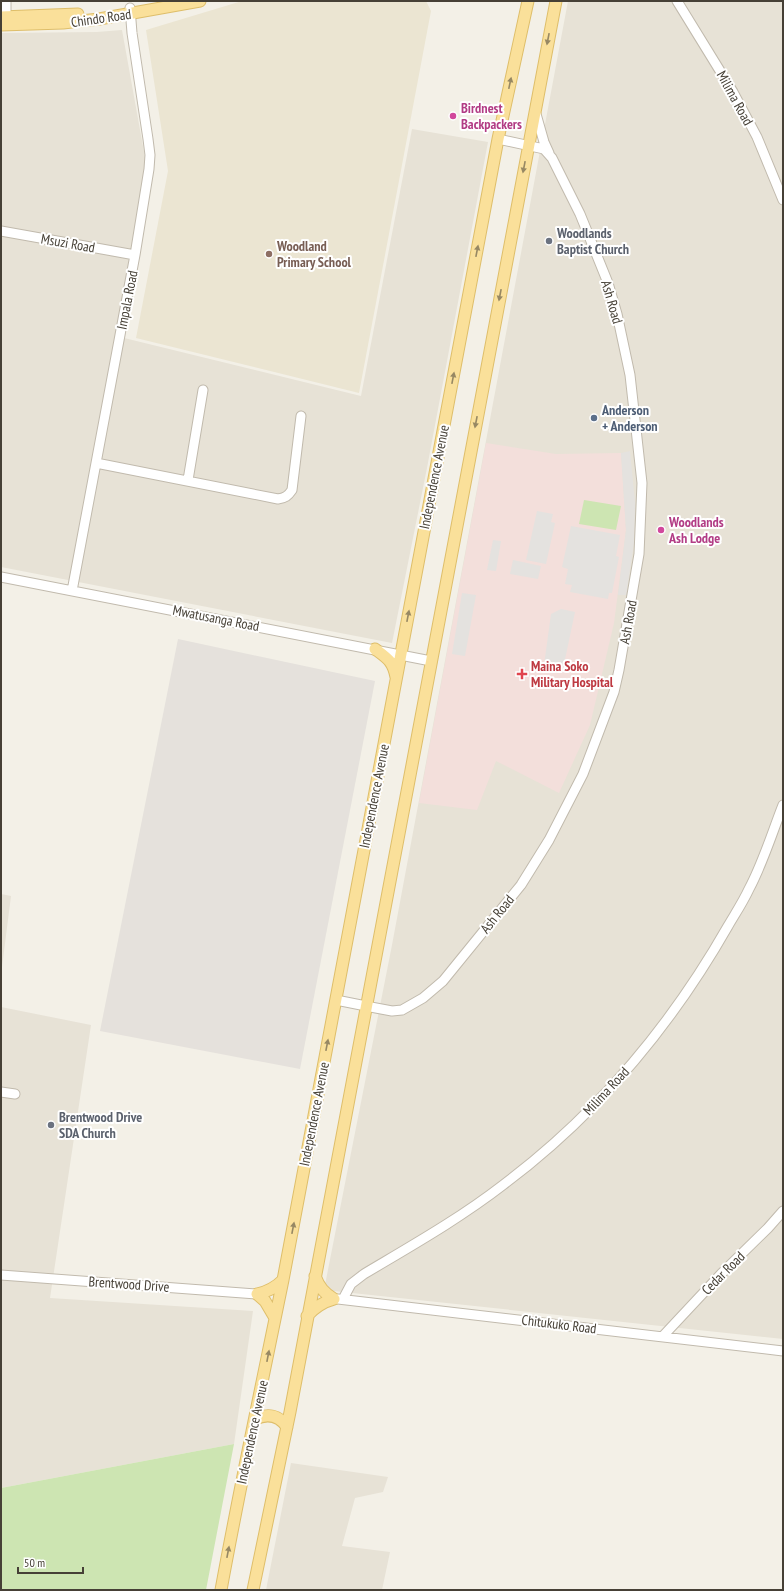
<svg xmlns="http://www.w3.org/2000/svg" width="784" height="1591" viewBox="0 0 784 1591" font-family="'PT Sans Narrow',sans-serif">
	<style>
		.residential { fill: #e7e2d6 }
		.industrial { fill: #e5e1dc }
		.education { fill: #ebe5d2 }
		.medical { fill: #f3dfdb }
		.green { fill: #cde5b2 }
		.parking { fill: #e4e2df }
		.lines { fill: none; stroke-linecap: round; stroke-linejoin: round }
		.minor-casing { stroke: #c1baad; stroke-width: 11 }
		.major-casing { stroke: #debe6a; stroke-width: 13 }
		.minor { stroke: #fff; stroke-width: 9 }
		.major { stroke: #fae09a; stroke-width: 11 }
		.oneway { fill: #978863 }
		.hotel-dot { fill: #d1479c; stroke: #fff; stroke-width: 1.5 }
		.worship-dot { fill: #6b7280; stroke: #fff; stroke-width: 1.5 }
		.education-dot { fill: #8d6e63; stroke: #fff; stroke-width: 1.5 }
		.service-dot { fill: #5c6f8a; stroke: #fff; stroke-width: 1.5 }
		.health-dot { fill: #e0444e; stroke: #fff; stroke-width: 1.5 }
		.labels { text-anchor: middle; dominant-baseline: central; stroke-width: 4; stroke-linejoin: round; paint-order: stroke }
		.street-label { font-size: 14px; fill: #464036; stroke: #fff }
		.hotel-label { font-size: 14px; font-weight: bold; fill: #b23c85; stroke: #fff; text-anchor: start }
		.worship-label { font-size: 14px; font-weight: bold; fill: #5b616d; stroke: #fff; text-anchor: start }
		.education-label { font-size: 14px; font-weight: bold; fill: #785e54; stroke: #fff; text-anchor: start }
		.service-label { font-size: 14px; font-weight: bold; fill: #4e5e75; stroke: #fff; text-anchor: start }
		.health-label { font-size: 14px; font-weight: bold; fill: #be3a42; stroke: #fff; text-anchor: start }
	</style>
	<rect width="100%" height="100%" fill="#f3f0e7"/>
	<path class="residential" d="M568,1H783V1339L324,1290L392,945Z
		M122,30L146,163L116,336L361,396L412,129L488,142L427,468L392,643L1,567V33L97,32Z
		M1,894L11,896L1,975Z
		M1,1007L91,1025L50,1298L253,1311L234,1444L1,1488Z
		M291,1463L388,1477L383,1492L355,1498L342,1546L390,1552L382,1590H266Z"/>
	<path class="industrial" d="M178,639L375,681L300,1069L100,1031Z"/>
	<path class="education" d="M242,1H426L431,11L359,393L136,338L168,171L146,30Z"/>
	<path class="medical" d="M486,443L556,454L621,453L626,530L614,623L590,725L559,793L496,761L477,810L419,803Z"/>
	<path class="green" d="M584,500L621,506L616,530L579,524Z
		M234,1444L206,1590H1V1488Z"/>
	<path class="parking" d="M630,451L635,502L634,543L626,595H618L626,530L621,453Z
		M537,511L553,514L551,522L555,523L546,564L526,560Z
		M571,526L620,535L616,556L619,557L612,593H609L608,599L570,592L572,585L565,584L568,569L562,567Z
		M493,540L501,541L496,571L487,570Z
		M513,560L541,566L538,579L510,574Z
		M462,593L476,595L465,656L452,654Z
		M561,609L575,612L563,669L544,665L551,614Z"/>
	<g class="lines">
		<defs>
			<path id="minor" d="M6,1V24
				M677,1L733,92L757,137L783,200
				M536,114L544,142L549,153
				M1,231L135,255
				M96,463L278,499C285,498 288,496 292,490L301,416
				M188,480L203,390
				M1,577L431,661
				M72,591L135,255L149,169L150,155L148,139L132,33L130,8
				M336,1000L376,1008L392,1011L402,1010L423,998L443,981L521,885L549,840L583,774L614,692L619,670L639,554L642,483L630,375L617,314L608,283L591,241L580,214L552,158L544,149L498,139
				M1,1092L15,1094
				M1,1275L257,1294
				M338,1299L783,1351
				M343,1299L351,1284L364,1274C411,1246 459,1219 503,1185C595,1116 671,1026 728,926C735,914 743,902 749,889C763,863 772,833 783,805
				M663,1336L721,1274L768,1228L783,1211"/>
			<path id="major" d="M1,17L78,14
				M1,25L63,23L99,19L200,1
				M375,649C387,658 393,661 396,677
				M315,1276C319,1287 324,1293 334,1299
				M257,1294L265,1301L275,1318
				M257,1294C267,1292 275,1288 283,1280
				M307,1316C315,1307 323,1302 334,1299
				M255,1419C268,1413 279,1415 287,1427
				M221,1590C240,1486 262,1383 283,1280L498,139L528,1
				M253,1590L290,1412L556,1"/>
		</defs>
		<use href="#minor" class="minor-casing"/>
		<use href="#major" class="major-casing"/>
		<use href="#minor" class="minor"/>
		<use href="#major" class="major"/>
	</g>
	<defs><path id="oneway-solid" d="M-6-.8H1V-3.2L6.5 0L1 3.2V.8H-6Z"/></defs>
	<g class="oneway">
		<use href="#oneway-solid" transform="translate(548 39) rotate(101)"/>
		<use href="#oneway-solid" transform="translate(510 83) rotate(-78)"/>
		<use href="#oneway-solid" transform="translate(524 167) rotate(101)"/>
		<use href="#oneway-solid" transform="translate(477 251) rotate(-79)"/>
		<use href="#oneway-solid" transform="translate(500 295) rotate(101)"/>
		<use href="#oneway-solid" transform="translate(453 378) rotate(-79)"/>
		<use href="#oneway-solid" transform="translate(476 422) rotate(101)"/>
		<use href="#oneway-solid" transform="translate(408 616) rotate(-79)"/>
		<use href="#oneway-solid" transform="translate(327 1045) rotate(-79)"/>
		<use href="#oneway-solid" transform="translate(293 1228) rotate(-79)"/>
		<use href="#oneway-solid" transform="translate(268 1356) rotate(-79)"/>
		<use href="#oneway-solid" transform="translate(228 1552) rotate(-79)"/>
	</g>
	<g class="hotel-dot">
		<circle cx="453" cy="116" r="4"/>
		<circle cx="661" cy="530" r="4"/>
	</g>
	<g class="worship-dot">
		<circle cx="549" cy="241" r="4"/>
		<circle cx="51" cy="1125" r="4"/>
	</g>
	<circle class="education-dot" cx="269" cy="254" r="4"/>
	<circle class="service-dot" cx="594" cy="418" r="4"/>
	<path class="health-dot" d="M520 668h4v4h4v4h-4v4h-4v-4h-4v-4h4z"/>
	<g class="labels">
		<g class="street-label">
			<text transform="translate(101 18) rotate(-8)">Chindo Road</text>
			<text transform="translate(735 98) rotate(61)">Milima Road</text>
			<text transform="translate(68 243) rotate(10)">Msuzi Road</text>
			<text transform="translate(127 300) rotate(-79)">Impala Road</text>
			<text transform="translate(612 302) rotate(74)">Ash Road</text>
			<text transform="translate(434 477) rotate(-79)">Independence Avenue</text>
			<text transform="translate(216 618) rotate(11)">Mwatusanga Road</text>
			<text transform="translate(628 622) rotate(-80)">Ash Road</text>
			<text transform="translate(374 796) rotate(-79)">Independence Avenue</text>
			<text transform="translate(497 914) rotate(-51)">Ash Road</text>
			<text transform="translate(606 1091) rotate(-47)">Milima Road</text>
			<text transform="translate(314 1114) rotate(-79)">Independence Avenue</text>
			<text transform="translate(723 1273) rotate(-45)">Cedar Road</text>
			<text transform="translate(129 1284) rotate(4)">Brentwood Drive</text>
			<text transform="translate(559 1324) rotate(7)">Chitukuko Road</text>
			<text transform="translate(252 1432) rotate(-78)">Independence Avenue</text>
		</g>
		<g class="hotel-label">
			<text x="461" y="108">Birdnest<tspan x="461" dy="16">Backpackers</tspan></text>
			<text x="669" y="522">Woodlands<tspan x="669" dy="16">Ash Lodge</tspan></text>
		</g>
		<g class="worship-label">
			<text x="557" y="233">Woodlands<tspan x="557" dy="16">Baptist Church</tspan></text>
			<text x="59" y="1117">Brentwood Drive<tspan x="59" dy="16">SDA Church</tspan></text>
		</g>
		<g class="education-label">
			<text x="277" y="246">Woodland<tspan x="277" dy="16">Primary School</tspan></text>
		</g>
		<g class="service-label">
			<text x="602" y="410">Anderson<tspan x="602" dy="16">+ Anderson</tspan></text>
		</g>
		<g class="health-label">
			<text x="531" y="666">Maina Soko<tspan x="531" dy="16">Military Hospital</tspan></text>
		</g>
	</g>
	<rect width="784" height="1591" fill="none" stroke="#464036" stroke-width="4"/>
	<path d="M18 1567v6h65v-6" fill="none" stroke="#464036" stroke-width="2"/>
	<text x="24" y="1567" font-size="12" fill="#464036" stroke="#ffffff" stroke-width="3" paint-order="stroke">50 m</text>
</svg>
